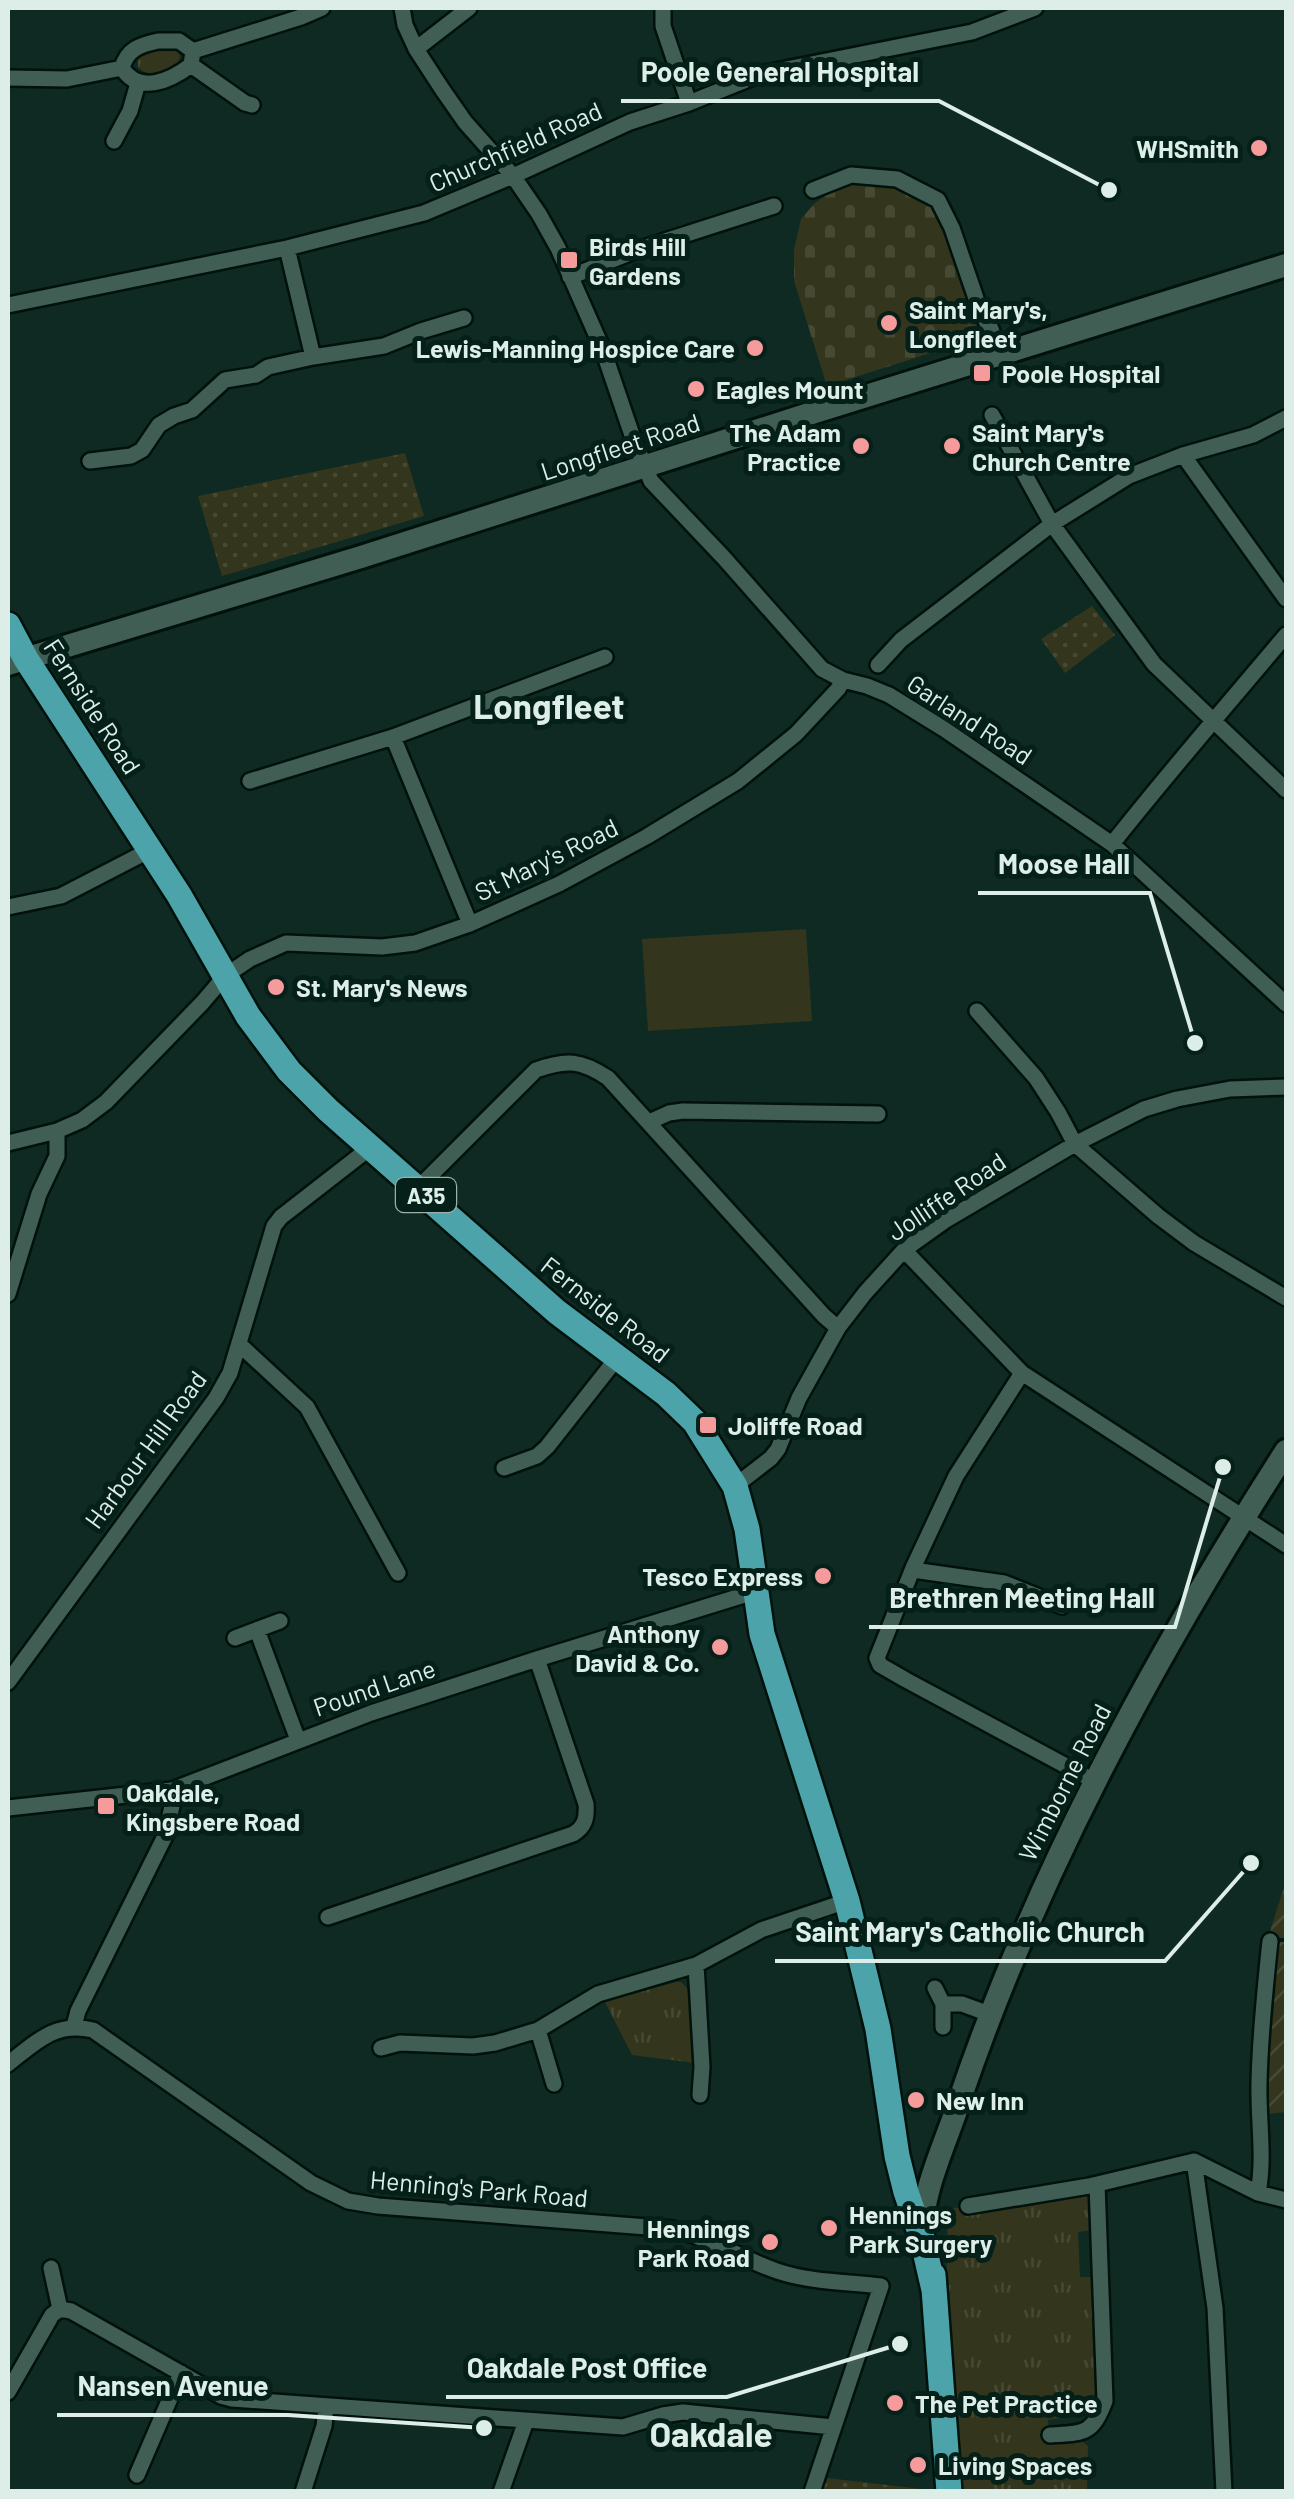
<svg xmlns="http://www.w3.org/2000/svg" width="1294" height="2499" viewBox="0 0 1294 2499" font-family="Barlow,sans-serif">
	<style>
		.grass { fill: url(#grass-tufts) }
		.cemetery { fill: url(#cemetery-stones) }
		.park { fill: url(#park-dots) }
		.garden { fill: url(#garden-furrows) }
		.pitch { fill: #34351d }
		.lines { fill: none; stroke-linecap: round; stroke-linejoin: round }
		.stream { stroke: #011621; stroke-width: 4 }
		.minor-casing { stroke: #00120b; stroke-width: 20 }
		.secondary-casing { stroke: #00120b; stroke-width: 28 }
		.trunk-casing { stroke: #00120b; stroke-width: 30 }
		.minor { stroke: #415e54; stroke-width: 15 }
		.secondary { stroke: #415e54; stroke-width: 22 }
		.trunk { stroke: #4ca4aa; stroke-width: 25 }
		.poi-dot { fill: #f59b9c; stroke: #042019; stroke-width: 4 }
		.labels { text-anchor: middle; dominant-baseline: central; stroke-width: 10; stroke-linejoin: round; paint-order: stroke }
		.shield { fill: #042019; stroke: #9cb0a9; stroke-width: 2.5 }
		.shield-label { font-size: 22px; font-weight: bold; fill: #ddede7 }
		.street-label { font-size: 25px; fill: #ddede7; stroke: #042019 }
		.poi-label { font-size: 25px; font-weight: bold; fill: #ddede7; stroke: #042019; text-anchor: start }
		.district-label { font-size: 35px; font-weight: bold; fill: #ddede7; stroke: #042019 }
		.leader { fill: none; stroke: #ddede7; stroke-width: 4 }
		.callout-dot { fill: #ddede7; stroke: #042019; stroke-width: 4 }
		.callout-label { font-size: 28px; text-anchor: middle; font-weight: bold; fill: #ddede7; stroke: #042019; stroke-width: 10; stroke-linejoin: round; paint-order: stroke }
	</style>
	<defs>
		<pattern id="grass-tufts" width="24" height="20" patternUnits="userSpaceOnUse" patternTransform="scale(2.5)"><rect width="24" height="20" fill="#34351d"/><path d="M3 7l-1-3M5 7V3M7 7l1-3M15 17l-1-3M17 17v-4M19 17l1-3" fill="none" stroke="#474933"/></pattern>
		<pattern id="cemetery-stones" width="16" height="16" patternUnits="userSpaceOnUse" patternTransform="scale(2.5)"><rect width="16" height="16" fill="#34351d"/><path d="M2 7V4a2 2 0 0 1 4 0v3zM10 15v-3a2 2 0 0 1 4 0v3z" fill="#474933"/></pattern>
		<pattern id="park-dots" width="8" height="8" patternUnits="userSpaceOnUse" patternTransform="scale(2.5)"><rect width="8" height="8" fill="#34351d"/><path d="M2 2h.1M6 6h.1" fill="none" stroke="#474933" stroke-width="1.8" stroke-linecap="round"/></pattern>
		<pattern id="garden-furrows" width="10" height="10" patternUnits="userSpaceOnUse" patternTransform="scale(2.5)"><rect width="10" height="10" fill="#34351d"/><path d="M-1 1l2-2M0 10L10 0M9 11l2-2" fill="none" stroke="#474933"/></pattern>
	</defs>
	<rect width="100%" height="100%" fill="#0e2a22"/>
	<path class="grass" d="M172,47L176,49L180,56L177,65C163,72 151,79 138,67V60C149,49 157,48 172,47Z
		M676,1982H681L688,1989L694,2063L632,2055L605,2002Z
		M1089,2186L1092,2230L1078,2232L1080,2277H1095V2394C1084,2420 1072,2416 1048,2420L1050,2443L1082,2441L1088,2446L1087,2491H962L946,2290L948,2209Z"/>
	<path class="cemetery" d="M876,181C895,184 919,191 932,206C958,236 971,299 984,336L827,386L794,281V250L801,219L814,204L833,190L857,183Z"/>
	<path class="park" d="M405,453L424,516L222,576L198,496Z
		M1092,606L1115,635L1065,673L1041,639Z
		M827,2478L930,2490L931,2491H823Z"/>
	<path class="garden" d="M1286,1881V2112L1260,2115L1261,2017L1271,1928Z"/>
	<path class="pitch" d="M806,929L812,1021L648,1031L642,939Z"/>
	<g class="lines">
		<path class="stream" d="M1280,1940H1286"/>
		<defs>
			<path id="minor" d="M402,8L405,25L416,49L442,89L465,122L513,176L539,214L558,248L603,350L632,435L651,481L724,558L822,669L843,680L867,686L889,695L944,729L1112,844L1286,1004
				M663,8V26L689,103
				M158,41H179L193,51L191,65C170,81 139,95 122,68C127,49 140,45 158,41Z
				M416,49L469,8
				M193,51L301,17L322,8
				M191,65L245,103L252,105
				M8,78L67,79L122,68
				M114,141L130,111L138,83
				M813,190L851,175L897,179L938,200L952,228L981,313L991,329L1000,355
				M287,248L313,357
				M570,277L637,250L774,206
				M8,305L287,248L424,213L513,176L630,122L689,103L761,74L972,32L1035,8
				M992,415L1052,524L1154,664L1286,790
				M1183,455L1286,599
				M90,461L131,456L142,450L159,425L174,416L192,410L225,380L256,375L268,367L313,357L384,346L421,331L464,318
				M878,665L901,640L1052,524L1129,476L1183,455L1253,435L1286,418
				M393,737L470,924
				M250,781L393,737L605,657
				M1112,844C1168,773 1228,704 1286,635
				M8,907L61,896L150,850
				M977,1011L1036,1078L1058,1112L1075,1144L1158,1216L1194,1243L1286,1298
				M649,1122L669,1113L683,1111L878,1114
				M8,1143L57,1131L82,1120L106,1102L202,1003L225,976L250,959L286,943L382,947L415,943L470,924L559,884L646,837L738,781L796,734L838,689L843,680
				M418,1188L536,1070C566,1059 581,1060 608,1078L824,1316L838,1328
				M904,1250L1022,1373L1286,1545
				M8,1294L39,1194L57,1156V1131
				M239,1344L307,1407L398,1573
				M1022,1373L956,1476L913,1568L877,1658L880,1665L906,1680L1096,1782
				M504,1468L537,1456L547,1447L617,1358
				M735,1486L771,1458L778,1449L799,1398L838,1328L865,1293L904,1250L946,1220L1075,1144L1144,1109L1177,1099L1230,1089L1286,1087
				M913,1568L920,1571L1004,1583L1062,1606
				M257,1630L298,1740
				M235,1638L280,1621
				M8,1682L216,1398L230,1373L274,1226L281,1217L371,1147
				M8,1808L172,1790L371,1713L537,1659L754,1592
				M328,1917L573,1834C585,1827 587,1818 586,1804L537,1659
				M696,1965L702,2067L700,2095
				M935,1988L943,2004V2027
				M943,2004H962L992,2015
				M74,2026L78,2011L166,1834L172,1806V1790
				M538,2030L554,2084
				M381,2048L400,2043L473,2046L495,2043L538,2030L598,1994L696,1965L761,1930L847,1901
				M8,2064C36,2042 55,2021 93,2030L311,2183L348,2201L378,2206L673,2229C710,2238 742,2259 777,2271C809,2282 847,2282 881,2286L812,2492
				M1194,2161L1215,2308L1224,2492
				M1258,2193C1265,2157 1258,2120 1259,2083C1260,2035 1265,1988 1270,1941
				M968,2206L1089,2186L1194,2161L1258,2193L1286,2200
				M51,2268L60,2309
				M60,2309L71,2311L221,2396L232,2399L623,2427L663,2415L683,2412L833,2427
				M8,2392L52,2315L60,2309
				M1050,2435C1084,2433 1092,2435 1105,2401L1097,2184
				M137,2475L181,2373
				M303,2492L324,2426L326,2406
				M501,2492L526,2421"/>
			<path id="secondary" d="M8,664L361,557L815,412L1286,265
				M922,2237C921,2191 946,2143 960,2099C1038,1870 1156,1654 1286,1451"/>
			<path id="trunk" d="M8,625L26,659L179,895L248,1016L289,1071L328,1110L557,1312L666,1394L695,1422L735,1486L747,1529L762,1634L847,1901L878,2029L897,2156L906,2192L922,2238L934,2290
				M933,2275L949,2492"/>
		</defs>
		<use href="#minor" class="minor-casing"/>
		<use href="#secondary" class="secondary-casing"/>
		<use href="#trunk" class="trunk-casing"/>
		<use href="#minor" class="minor"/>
		<use href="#secondary" class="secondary"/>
		<use href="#trunk" class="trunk"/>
	</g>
	<g class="poi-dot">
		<circle cx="1259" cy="148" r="10"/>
		<rect x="559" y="250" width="20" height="20" rx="5"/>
		<circle cx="889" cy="323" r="10"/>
		<circle cx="755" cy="348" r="10"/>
		<rect x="972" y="363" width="20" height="20" rx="5"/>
		<circle cx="696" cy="389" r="10"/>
		<circle cx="861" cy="446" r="10"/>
		<circle cx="952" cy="446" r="10"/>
		<circle cx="276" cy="987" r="10"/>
		<rect x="698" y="1415" width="20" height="20" rx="5"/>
		<circle cx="823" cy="1576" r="10"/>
		<circle cx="720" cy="1647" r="10"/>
		<rect x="96" y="1796" width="20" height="20" rx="5"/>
		<circle cx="916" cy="2100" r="10"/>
		<circle cx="829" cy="2228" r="10"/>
		<circle cx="770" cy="2242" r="10"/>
		<circle cx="895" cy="2403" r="10"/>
		<circle cx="918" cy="2465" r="10"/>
	</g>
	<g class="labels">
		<rect class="shield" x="396" y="1178" width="60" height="34" rx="8"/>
		<g class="shield-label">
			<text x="426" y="1195">A35</text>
		</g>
		<g class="street-label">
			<text transform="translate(515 146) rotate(-24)">Churchfield Road</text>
			<text transform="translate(620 446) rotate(-18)">Longfleet Road</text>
			<text transform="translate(93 706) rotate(57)">Fernside Road</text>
			<text transform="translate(970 719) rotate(33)">Garland Road</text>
			<text transform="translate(546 859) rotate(-26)">St Mary's Road</text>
			<text transform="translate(946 1196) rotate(-34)">Jolliffe Road</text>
			<text transform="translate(606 1309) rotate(38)">Fernside Road</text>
			<text transform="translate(145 1449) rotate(-54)">Harbour Hill Road</text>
			<text transform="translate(374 1687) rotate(-19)">Pound Lane</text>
			<text transform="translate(1064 1782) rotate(-63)">Wimborne Road</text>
			<text transform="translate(479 2188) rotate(5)">Henning's Park Road</text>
		</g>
		<g class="poi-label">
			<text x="1239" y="148" text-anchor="end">WHSmith</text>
			<text x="589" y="246">Birds Hill<tspan x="589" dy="29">Gardens</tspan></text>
			<text x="909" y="309">Saint Mary's,<tspan x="909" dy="29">Longfleet</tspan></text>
			<text x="735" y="348" text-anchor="end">Lewis-Manning Hospice Care</text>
			<text x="1002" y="373">Poole Hospital</text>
			<text x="716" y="389">Eagles Mount</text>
			<text x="841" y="432" text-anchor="end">The Adam<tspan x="841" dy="29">Practice</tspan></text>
			<text x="972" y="432">Saint Mary's<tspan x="972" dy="29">Church Centre</tspan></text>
			<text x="296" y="987">St. Mary's News</text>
			<text x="728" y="1425">Joliffe Road</text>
			<text x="803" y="1576" text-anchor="end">Tesco Express</text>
			<text x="700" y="1633" text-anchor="end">Anthony<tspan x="700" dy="29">David &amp; Co.</tspan></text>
			<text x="126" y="1792">Oakdale,<tspan x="126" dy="29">Kingsbere Road</tspan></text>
			<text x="936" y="2100">New Inn</text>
			<text x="849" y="2214">Hennings<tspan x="849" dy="29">Park Surgery</tspan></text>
			<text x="750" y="2228" text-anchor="end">Hennings<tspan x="750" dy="29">Park Road</tspan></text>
			<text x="915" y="2403">The Pet Practice</text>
			<text x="938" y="2465">Living Spaces</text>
		</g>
		<g class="district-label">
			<text x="549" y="705">Longfleet</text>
			<text x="711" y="2433">Oakdale</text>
		</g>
	</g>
	<path class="leader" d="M1109 190L939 101H621M1195 1043L1150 893H978M1223 1467L1175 1627H869M1251 1863L1165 1961H775M900 2344L727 2397H446M484 2428L288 2415H57"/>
	<g class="callout-dot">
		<circle cx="1109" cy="190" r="10"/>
		<circle cx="1195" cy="1043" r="10"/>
		<circle cx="1223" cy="1467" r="10"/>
		<circle cx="1251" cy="1863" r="10"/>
		<circle cx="900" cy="2344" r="10"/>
		<circle cx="484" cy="2428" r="10"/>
	</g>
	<g class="callout-label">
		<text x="780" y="82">Poole General Hospital</text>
		<text x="1064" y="874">Moose Hall</text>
		<text x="1022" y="1608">Brethren Meeting Hall</text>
		<text x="970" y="1942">Saint Mary's Catholic Church</text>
		<text x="587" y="2378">Oakdale Post Office</text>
		<text x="173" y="2396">Nansen Avenue</text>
	</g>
	<rect width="1294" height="2499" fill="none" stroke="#ddede7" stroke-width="20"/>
</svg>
